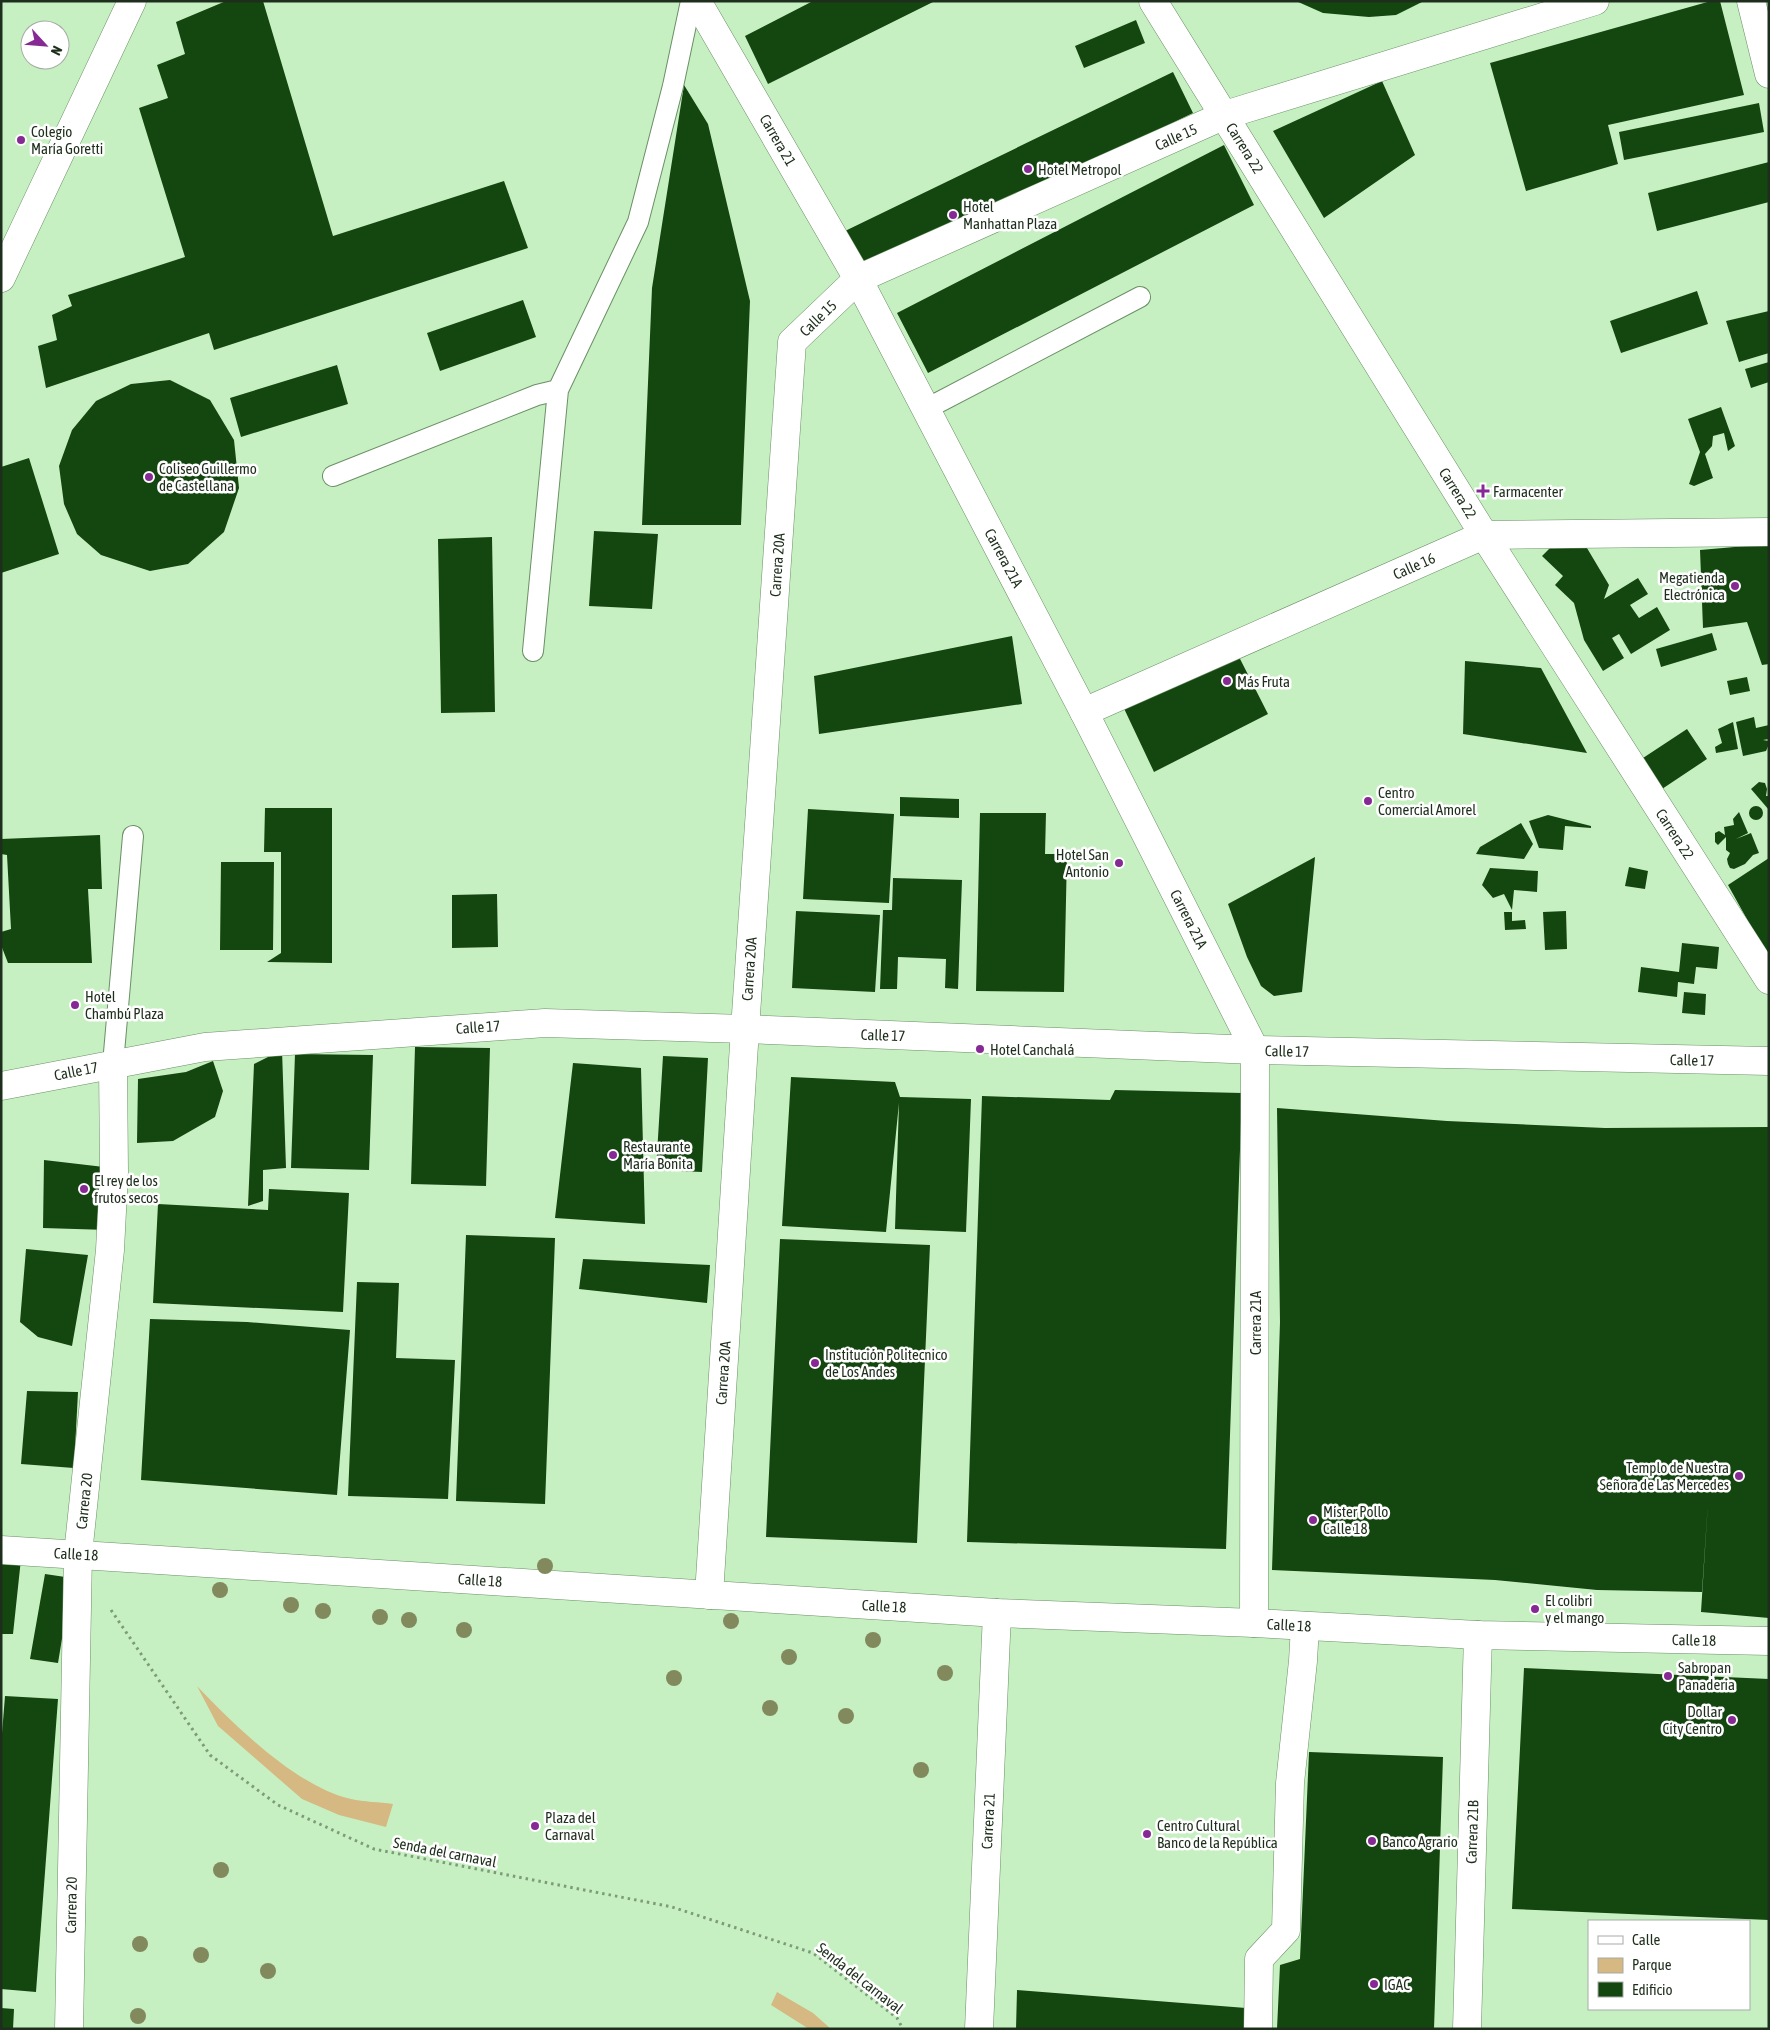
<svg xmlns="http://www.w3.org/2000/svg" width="1770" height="2030" viewBox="0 0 1770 2030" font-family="'Asap Condensed',sans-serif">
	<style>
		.green { fill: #d6b882 }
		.building { fill: #14460f }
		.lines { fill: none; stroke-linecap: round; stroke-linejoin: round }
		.service-casing { stroke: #6a8f65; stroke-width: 22 }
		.pedestrian-casing { stroke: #6a8f65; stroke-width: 29 }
		.minor-casing { stroke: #6a8f65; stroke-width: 29 }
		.tertiary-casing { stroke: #6a8f65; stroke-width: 29 }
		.path { stroke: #7d9b79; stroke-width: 3; stroke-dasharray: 2.5 4; stroke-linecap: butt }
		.service { stroke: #fff; stroke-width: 20 }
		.pedestrian { stroke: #fff; stroke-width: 28 }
		.minor { stroke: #fff; stroke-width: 28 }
		.tertiary { stroke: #fff; stroke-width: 28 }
		.tree { fill: #81895d }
		.poi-dot { fill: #862994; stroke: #fff; stroke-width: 2 }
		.labels { text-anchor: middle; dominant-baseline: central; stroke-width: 5; stroke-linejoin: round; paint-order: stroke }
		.poi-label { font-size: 15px; fill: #1e2e1c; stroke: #fff; text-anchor: start }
		.street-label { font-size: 15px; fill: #1e2e1c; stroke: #fff }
	</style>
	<rect width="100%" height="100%" fill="#c7f0c2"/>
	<path class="green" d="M197,1686C234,1725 297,1787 351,1799C364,1802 379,1802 393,1804L386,1827L339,1815L302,1799L218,1726Z
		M777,1992L813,2013L831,2029H809L771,2005Z"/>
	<path class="building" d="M226,1H263L333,236L504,181L528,248L214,350L209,333L46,388L38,346L57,340L52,315L72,306L68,295L185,257L139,108L168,98L157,65L185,54L176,22Z
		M813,1H935L768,84L745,36Z
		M1296,1H1424L1396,15L1369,17L1323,13Z
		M1711,1H1720L1744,95L1608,125L1618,164L1526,191L1490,63Z
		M1136,20L1145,43L1084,68L1075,46Z
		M1173,72L1193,113L865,272L845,231Z
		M1382,81L1415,155L1324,218L1273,131Z
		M684,85L708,124L750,301L741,525H642L652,288Z
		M1759,103L1764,132L1624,160L1619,132Z
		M1224,145L1254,205L928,373L897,313Z
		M1769,162V202L1657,231L1648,193Z
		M1697,291L1708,324L1621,353L1610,321Z
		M523,300L536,337L440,371L427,333Z
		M1769,311V353L1739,362L1726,321Z
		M1769,362V382L1751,388L1745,369Z
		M337,365L348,404L241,437L230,398Z
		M170,380L210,400L234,440L239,488L224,532L188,564L150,571L101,555L77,534L64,504L59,466L72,430L96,401L131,384Z
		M1721,407L1735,446L1728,451L1724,433L1713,436L1712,446L1705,454L1713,478L1694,486L1689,484L1700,452L1688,419Z
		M29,458L59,554L1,573V467Z
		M594,531L658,534L652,609L589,606Z
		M492,537L495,712L441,713L438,539Z
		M1581,538L1609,585L1604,599L1638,578L1648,594L1630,605L1639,618L1657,607L1670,630L1631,654L1619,634L1612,638L1624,658L1603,671L1584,640L1574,603L1555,585L1563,576L1542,556L1554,544Z
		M1769,544V664L1762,665L1747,622L1703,628L1700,550Z
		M1712,633L1717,650L1661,667L1656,649Z
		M1012,636L1022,704L819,734L814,676Z
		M1236,651L1268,714L1154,772L1120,700Z
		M1465,661L1541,668L1587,753L1463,734Z
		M1747,677L1750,691L1730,695L1727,681Z
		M1754,717L1756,728L1769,725V739L1763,740L1769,741V744L1766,751L1743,756L1736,722Z
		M1733,722L1738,749L1716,753L1715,747L1722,743L1718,729Z
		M1687,729L1707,759L1662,789L1643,758Z
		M1759,782L1765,783L1767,789L1766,796H1769V810L1751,789Z
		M900,797L959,799V818L900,816Z
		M1749 813a7 7 0 1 1 14 0a7 7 0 1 1-14 0Z
		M265,808H332V963L267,962L281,953V852H264Z
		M808,809L894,814L889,903L803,899Z
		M1739,812L1748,833L1736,839L1751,833L1759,853L1753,855L1745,864L1734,869L1730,868L1728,864L1727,859L1730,853L1726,850V837L1718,845L1715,842V833L1719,831L1725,835L1724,827L1734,825L1733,819Z
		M980,813H1046L1045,854H1067L1064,992L976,991Z
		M1548,815L1591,826V828L1565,826L1563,850L1539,848L1529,821Z
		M1521,823L1533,844L1524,859L1476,854L1480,847Z
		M100,835L102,889H88L92,963H8L1,945V932L11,929L7,855L1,854V839Z
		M1315,857L1302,992L1274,996L1261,986L1247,957L1228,904Z
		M1769,858V959L1728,885Z
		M221,862H274L273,950H220Z
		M1629,867L1648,871L1645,889L1625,886Z
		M1490,868L1538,871L1537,892L1514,890L1512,910L1504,894L1493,898L1482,885Z
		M893,878L962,880L958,989L945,988L946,959L898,957L897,989H880L883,910H892Z
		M497,894L498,947L452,948V895Z
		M796,911L880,915L875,992L792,988Z
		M1566,911L1567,949L1545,950L1543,912Z
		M1504,912H1512V921L1525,920L1526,929L1505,930Z
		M1682,943L1719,947L1717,969L1696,967L1694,984L1678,982L1677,997L1638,992L1641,967L1679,972Z
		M1684,992L1706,994L1705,1015L1682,1013Z
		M415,1047L490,1048L486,1186L411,1184Z
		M282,1050L286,1168L263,1170V1201L248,1206L254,1064Z
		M295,1054L373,1055L369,1170L291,1168Z
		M663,1056L708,1058L702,1172L656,1170Z
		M213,1061L223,1091L215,1117L173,1141L137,1143L138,1079L186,1072Z
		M573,1063L641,1068L645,1224L555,1218Z
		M791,1077L895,1082L900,1097L971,1099L966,1232L895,1229L899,1103L886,1232L782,1226Z
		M1115,1090L1242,1093L1226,1549L967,1542L982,1096L1110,1100Z
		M1277,1108L1447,1121L1605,1128L1769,1127V1618L1701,1612L1708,1502L1702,1592L1597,1590L1495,1580L1272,1570L1280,1322Z
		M44,1160L104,1167L108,1230L43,1228Z
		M269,1189L349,1193L343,1312L153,1303L158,1204L268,1210Z
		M466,1235L555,1238L545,1504L456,1501Z
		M780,1239L930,1245L917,1543L766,1537Z
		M26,1249L88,1255L72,1346L38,1337L20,1322Z
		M583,1259L710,1265L707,1303L579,1289Z
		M357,1282L399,1283L396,1358L455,1360L448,1499L348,1496Z
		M150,1319L247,1322L350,1330L337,1495L141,1480Z
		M27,1391L78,1392L74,1468L21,1464Z
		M1,1558L21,1559L13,1634H1Z
		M45,1574L72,1578L58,1663L30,1659Z
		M1524,1668L1769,1679V1920L1512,1909Z
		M5,1696L58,1699L36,1992L1,1989V1746Z
		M1309,1752L1443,1757L1434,2029H1277L1280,1965L1300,1959Z
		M1017,1990L1246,2008V2029H1016Z
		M1,2008L14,2009L13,2029H1Z"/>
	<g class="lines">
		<defs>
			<path id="service" d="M926,409L1140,297
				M333,476L537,395L558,390L638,222L673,86L691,1
				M533,651L558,390
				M113,1064L133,836"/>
			<path id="pedestrian" d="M1258,2029L1259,1959L1286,1930L1290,1783L1303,1661L1305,1626"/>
			<path id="minor" d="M697,1L858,279L1084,712L1255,1050L1254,1623
				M1751,1L1769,74
				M1,278L132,1
				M709,1595L745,1029L792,342L858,279L1225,115L1595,1
				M69,2029L78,1554L110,1250L114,1172L113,1064
				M979,2029L997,1613
				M1467,2029L1478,1635"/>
			<path id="tertiary" d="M1153,1L1484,535L1769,980
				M1084,712L1484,535L1769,532
				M1,1086L205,1047L545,1023L745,1029L1255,1050L1769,1061
				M1,1550L997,1613L1254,1623L1478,1635L1769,1641"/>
		</defs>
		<use href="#service" class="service-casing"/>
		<use href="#pedestrian" class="pedestrian-casing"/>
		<use href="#minor" class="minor-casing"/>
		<use href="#tertiary" class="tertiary-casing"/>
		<path class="path" d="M111,1610L210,1755L278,1805L374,1849L672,1907L813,1953L897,2018L903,2029"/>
		<use href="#service" class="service"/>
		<use href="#pedestrian" class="pedestrian"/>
		<use href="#minor" class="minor"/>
		<use href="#tertiary" class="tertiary"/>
	</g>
	<g class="tree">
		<circle cx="545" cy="1566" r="8"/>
		<circle cx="220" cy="1590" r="8"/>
		<circle cx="291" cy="1605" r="8"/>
		<circle cx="323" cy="1611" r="8"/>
		<circle cx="380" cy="1617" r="8"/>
		<circle cx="409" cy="1620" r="8"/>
		<circle cx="731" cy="1621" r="8"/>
		<circle cx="464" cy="1630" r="8"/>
		<circle cx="873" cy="1640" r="8"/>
		<circle cx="789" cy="1657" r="8"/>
		<circle cx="945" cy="1673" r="8"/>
		<circle cx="674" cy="1678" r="8"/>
		<circle cx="770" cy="1708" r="8"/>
		<circle cx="846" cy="1716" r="8"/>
		<circle cx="921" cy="1770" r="8"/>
		<circle cx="221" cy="1870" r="8"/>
		<circle cx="140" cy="1944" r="8"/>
		<circle cx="201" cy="1955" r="8"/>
		<circle cx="268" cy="1971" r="8"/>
		<circle cx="138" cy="2016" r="8"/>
	</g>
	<g class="poi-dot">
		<circle cx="21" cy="140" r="5"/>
		<circle cx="1028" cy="169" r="5"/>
		<circle cx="953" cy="215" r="5"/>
		<circle cx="149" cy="477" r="5"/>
		<path d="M1480.5 483.5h5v5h5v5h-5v5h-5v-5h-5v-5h5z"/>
		<circle cx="1735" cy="586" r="5"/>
		<circle cx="1227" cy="681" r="5"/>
		<circle cx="1368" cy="801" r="5"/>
		<circle cx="1119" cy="863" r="5"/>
		<circle cx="75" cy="1005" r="5"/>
		<circle cx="980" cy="1049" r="5"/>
		<circle cx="613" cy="1155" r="5"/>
		<circle cx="84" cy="1189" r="5"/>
		<circle cx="815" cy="1363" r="5"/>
		<circle cx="1739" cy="1476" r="5"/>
		<circle cx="1313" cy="1520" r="5"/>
		<circle cx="1535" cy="1609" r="5"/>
		<circle cx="1668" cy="1676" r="5"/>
		<circle cx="1732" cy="1720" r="5"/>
		<circle cx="535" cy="1826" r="5"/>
		<circle cx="1147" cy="1834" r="5"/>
		<circle cx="1372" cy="1841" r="5"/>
		<circle cx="1374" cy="1984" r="5"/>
	</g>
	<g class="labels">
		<g class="poi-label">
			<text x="31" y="131">Colegio<tspan x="31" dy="17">María Goretti</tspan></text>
			<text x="1038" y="169">Hotel Metropol</text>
			<text x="963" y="206">Hotel<tspan x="963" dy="17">Manhattan Plaza</tspan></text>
			<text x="159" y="468">Coliseo Guillermo<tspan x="159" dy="17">de Castellana</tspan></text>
			<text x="1493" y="491">Farmacenter</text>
			<text x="1725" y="577" text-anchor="end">Megatienda<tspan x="1725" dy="17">Electrónica</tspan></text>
			<text x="1237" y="681">Más Fruta</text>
			<text x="1378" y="792">Centro<tspan x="1378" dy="17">Comercial Amorel</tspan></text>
			<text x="1109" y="854" text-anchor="end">Hotel San<tspan x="1109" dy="17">Antonio</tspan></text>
			<text x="85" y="996">Hotel<tspan x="85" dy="17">Chambú Plaza</tspan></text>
			<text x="990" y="1049">Hotel Canchalá</text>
			<text x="623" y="1146">Restaurante<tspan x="623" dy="17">María Bonita</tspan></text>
			<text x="94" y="1180">El rey de los<tspan x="94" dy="17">frutos secos</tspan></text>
			<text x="825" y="1354">Institución Politecnico<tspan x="825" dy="17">de Los Andes</tspan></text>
			<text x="1729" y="1467" text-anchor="end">Templo de Nuestra<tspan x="1729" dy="17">Señora de Las Mercedes</tspan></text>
			<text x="1323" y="1511">Míster Pollo<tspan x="1323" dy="17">Calle 18</tspan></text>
			<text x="1545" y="1600">El colibri<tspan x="1545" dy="17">y el mango</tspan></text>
			<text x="1678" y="1667">Sabropan<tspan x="1678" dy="17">Panaderia</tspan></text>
			<text x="1722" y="1711" text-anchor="end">Dollar<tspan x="1722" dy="17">City Centro</tspan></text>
			<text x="545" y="1817">Plaza del<tspan x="545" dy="17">Carnaval</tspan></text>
			<text x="1157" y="1825">Centro Cultural<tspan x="1157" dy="17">Banco de la República</tspan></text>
			<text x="1382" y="1841">Banco Agrario</text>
			<text x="1384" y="1984">IGAC</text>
		</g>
		<g class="street-label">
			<text transform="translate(1176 137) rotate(-24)">Calle 15</text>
			<text transform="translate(778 140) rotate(60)">Carrera 21</text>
			<text transform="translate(1245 148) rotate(58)">Carrera 22</text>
			<text transform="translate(818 318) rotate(-44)">Calle 15</text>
			<text transform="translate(1458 493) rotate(58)">Carrera 22</text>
			<text transform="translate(1004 558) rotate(62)">Carrera 21A</text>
			<text transform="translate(777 565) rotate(-86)">Carrera 20A</text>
			<text transform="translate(1414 566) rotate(-24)">Calle 16</text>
			<text transform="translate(1675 834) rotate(57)">Carrera 22</text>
			<text transform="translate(1189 919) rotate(63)">Carrera 21A</text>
			<text transform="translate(749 969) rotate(-86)">Carrera 20A</text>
			<text transform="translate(478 1027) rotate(-4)">Calle 17</text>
			<text transform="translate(883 1035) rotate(2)">Calle 17</text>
			<text transform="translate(1287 1051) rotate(1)">Calle 17</text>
			<text transform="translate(1692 1060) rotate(1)">Calle 17</text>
			<text transform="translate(76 1071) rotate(-11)">Calle 17</text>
			<text transform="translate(1255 1323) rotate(-90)">Carrera 21A</text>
			<text transform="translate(723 1373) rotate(-86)">Carrera 20A</text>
			<text transform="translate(84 1501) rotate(-84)">Carrera 20</text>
			<text transform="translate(76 1554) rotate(3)">Calle 18</text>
			<text transform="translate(480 1580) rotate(4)">Calle 18</text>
			<text transform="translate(884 1606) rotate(3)">Calle 18</text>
			<text transform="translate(1289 1625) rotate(3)">Calle 18</text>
			<text transform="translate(1694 1640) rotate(1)">Calle 18</text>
			<text transform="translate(988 1821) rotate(-87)">Carrera 21</text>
			<text transform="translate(1472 1832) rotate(-88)">Carrera 21B</text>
			<text transform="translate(445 1852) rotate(11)">Senda del carnaval</text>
			<text transform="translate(71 1905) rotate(-89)">Carrera 20</text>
			<text transform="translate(860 1978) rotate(38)">Senda del carnaval</text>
		</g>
	</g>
	<rect width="1770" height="2030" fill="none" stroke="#1e2e1c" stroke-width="5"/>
	<rect x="1588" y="1920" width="162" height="90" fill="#ffffff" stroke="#a5aba4"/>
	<rect x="1598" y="1936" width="25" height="8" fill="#ffffff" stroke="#a5aba4"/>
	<text x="1632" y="1945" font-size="15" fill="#1e2e1c">Calle</text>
	<rect x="1598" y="1958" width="25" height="15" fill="#d6b882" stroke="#a5aba4"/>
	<text x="1632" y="1970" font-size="15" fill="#1e2e1c">Parque</text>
	<rect x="1598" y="1982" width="25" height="15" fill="#14460f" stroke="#a5aba4"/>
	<text x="1632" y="1995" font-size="15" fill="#1e2e1c">Edificio</text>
	<g transform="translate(45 45) rotate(116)"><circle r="24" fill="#ffffff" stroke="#a5aba4"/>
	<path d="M0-4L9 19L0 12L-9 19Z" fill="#862994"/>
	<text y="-8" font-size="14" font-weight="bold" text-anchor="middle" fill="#1e2e1c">N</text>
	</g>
</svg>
